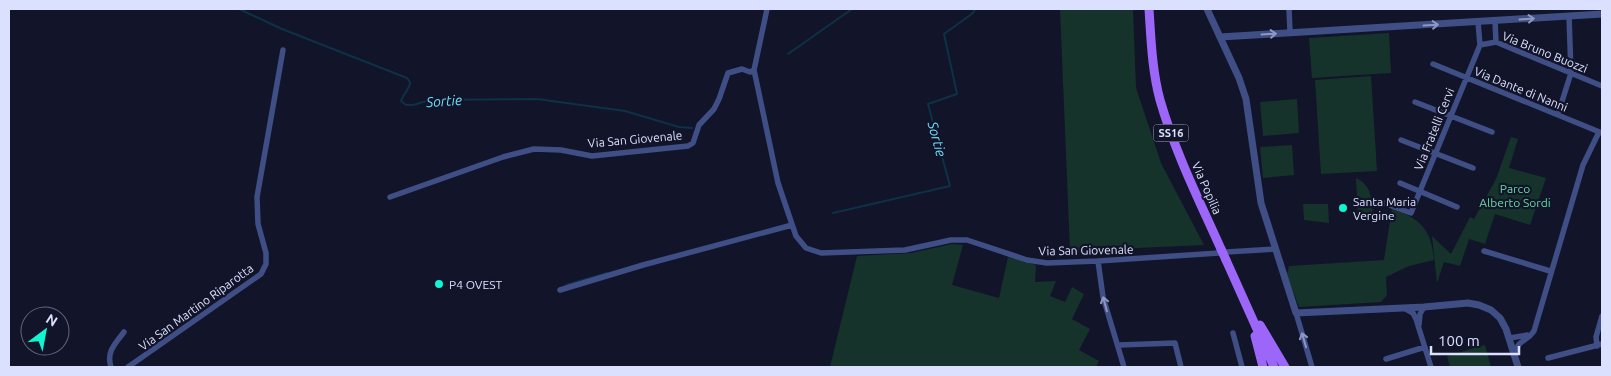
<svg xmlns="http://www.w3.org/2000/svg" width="1611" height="376" viewBox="0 0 1611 376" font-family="Ubuntu,sans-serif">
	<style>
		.green { fill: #15332a }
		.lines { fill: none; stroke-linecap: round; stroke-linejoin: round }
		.stream { stroke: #0d3147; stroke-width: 2 }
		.minor { stroke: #3f4f86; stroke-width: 5.5 }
		.tertiary { stroke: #3f4f86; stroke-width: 7 }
		.primary { stroke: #9c67f9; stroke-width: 9 }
		.primary-bridge { stroke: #9c67f9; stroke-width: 9 }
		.oneway { stroke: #8d98c2 }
		.poi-dot { fill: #0ff6d0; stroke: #121429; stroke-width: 2 }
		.labels { text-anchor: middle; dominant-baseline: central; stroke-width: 4.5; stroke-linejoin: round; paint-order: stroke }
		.shield { fill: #121429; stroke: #9fa3be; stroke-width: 1 }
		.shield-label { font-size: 11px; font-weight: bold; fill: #dbe0fe }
		.street-label { font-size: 12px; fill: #dbe0fe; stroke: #121429 }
		.park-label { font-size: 12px; fill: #69dca1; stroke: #121429 }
		.poi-label { font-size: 12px; fill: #dbe0fe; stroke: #121429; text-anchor: start }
		.water-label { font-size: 14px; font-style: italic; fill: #6eddf9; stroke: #121429 }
	</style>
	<rect width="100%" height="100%" fill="#121429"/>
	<path class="green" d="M1060,9H1133L1136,88L1161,163L1204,245L1070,251Z
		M1389,33L1391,73L1312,78L1309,38Z
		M1371,76L1377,171L1321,174L1315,80Z
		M1297,99L1299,133L1263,136L1260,102Z
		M1511,137L1518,139L1509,168L1546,178L1530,225L1495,214L1485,244L1469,239L1460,266L1444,262L1437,283L1432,236L1451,254L1470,217L1474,219L1496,179Z
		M1292,145L1294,175L1263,178L1260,147Z
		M1356,178C1372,185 1372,200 1373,216L1358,217Z
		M1303,204H1328L1329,223L1304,220Z
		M1392,208C1421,220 1431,228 1434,260L1409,266L1386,277L1387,295L1381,302L1299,307L1287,275L1289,266L1384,260Z
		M952,244L963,245L952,285L999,298L1008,257L1036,265L1035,282L1056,281L1050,296L1065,302L1072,287L1084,294L1072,319L1090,329L1079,350L1099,361L1096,367H830L857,256L911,253Z
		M1485,345L1491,367H1450L1447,356Z"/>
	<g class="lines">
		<path class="stream" d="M239,9L282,29L407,78L410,82C410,89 403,94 401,101L406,105H413L430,100L537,99L625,111L679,127L692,128
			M788,54L852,9
			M833,213L950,186L928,104L957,94L944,34L973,13L975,9
			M566,285L607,273"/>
		<path class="minor" d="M767,9L754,70L778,183L796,236L806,248L821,253L905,250L951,240H967L1027,260L1047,263L1098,261L1219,253
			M1289,9L1290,32
			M1495,21L1496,42
			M1480,45L1496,42L1602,86
			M1433,64L1602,133
			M1415,102L1492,132
			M1558,114L1571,73L1569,16
			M1401,140L1473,168
			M1400,183L1457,207
			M390,197L503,157L534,149L561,150L592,156L688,146L693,143L699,125L714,109L719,99L728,73L742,69L750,72L754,70
			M1381,202L1411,213L1480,45L1478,22
			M1484,251L1550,271
			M1226,252L1275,249
			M1098,261L1103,297L1124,367
			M560,290L643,265L792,225
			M1404,308L1413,313L1416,319L1431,367
			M1296,313L1312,367
			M1419,325L1420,314L1424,307
			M1233,333L1242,367
			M1510,338L1527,335
			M1119,345L1175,343L1181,367
			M1597,346L1596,337L1602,316
			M1514,354C1519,338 1526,343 1534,331L1583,165L1599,132
			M1548,358L1602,344
			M1386,359L1425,347
			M111,367C106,352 115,344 124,332
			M128,367L261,274L266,264V253L258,224L257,197L283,50"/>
		<path class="tertiary" d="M1207,9L1239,78L1246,99L1261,203L1296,313L1424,307L1468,303L1479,305L1491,310L1500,318L1506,329L1518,367
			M1220,37L1602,14"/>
		<path class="primary" d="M1149,9C1151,39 1152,71 1160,100C1175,152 1199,200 1221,249
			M1226,260L1274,367
			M1260,325L1285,367
			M1255,336L1263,367"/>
		<path class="primary-bridge" d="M1221,249L1226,260"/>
	</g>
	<defs><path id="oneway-shaft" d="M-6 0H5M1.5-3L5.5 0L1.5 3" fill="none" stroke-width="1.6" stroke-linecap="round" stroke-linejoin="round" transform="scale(1.25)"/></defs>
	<g class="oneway">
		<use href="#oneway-shaft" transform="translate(1527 19) rotate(-4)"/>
		<use href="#oneway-shaft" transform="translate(1431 25) rotate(-3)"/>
		<use href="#oneway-shaft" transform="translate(1269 34) rotate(-3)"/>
		<use href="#oneway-shaft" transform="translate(1105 304) rotate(-105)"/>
		<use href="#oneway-shaft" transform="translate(1304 340) rotate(-106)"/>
	</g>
	<g class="poi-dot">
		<circle cx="1343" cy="208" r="5"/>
		<circle cx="439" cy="284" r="5"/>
	</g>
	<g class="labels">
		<rect class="shield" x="1153.5" y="124.5" width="35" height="17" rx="4"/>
		<g class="shield-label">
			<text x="1171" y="133">SS16</text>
		</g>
		<g class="street-label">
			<text transform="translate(1545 52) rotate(22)">Via Bruno Buozzi</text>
			<text transform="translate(1521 89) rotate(22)">Via Dante di Nanni</text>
			<text transform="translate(1434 129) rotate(-68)">Via Fratelli Cervi</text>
			<text transform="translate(635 139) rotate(-5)">Via San Giovenale</text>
			<text transform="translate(1207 188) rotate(66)">Via Popilia</text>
			<text transform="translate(1086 250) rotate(-1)">Via San Giovenale</text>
			<text transform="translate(196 307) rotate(-36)">Via San Martino Riparotta</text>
		</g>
		<g class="park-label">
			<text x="1515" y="188">Parco<tspan x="1515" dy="14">Alberto Sordi</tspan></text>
		</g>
		<g class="poi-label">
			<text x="1353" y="201">Santa Maria<tspan x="1353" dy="14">Vergine</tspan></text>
			<text x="449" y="284">P4 OVEST</text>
		</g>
		<g class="water-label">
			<text transform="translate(444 101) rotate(-4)">Sortie</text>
			<text transform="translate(937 139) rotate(75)">Sortie</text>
		</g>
	</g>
	<rect width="1611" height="376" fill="none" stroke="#dbe0fe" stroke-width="20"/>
	<g transform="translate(45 331) rotate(32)"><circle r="24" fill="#121429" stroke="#62667e"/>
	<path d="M0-4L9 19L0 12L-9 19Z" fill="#0ff6d0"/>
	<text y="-8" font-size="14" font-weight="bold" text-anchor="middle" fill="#dbe0fe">N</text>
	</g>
	<path d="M1431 346v8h88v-8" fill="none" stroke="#dbe0fe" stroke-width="2.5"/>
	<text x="1438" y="346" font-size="15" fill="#dbe0fe" stroke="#121429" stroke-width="4" paint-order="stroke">100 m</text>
</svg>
